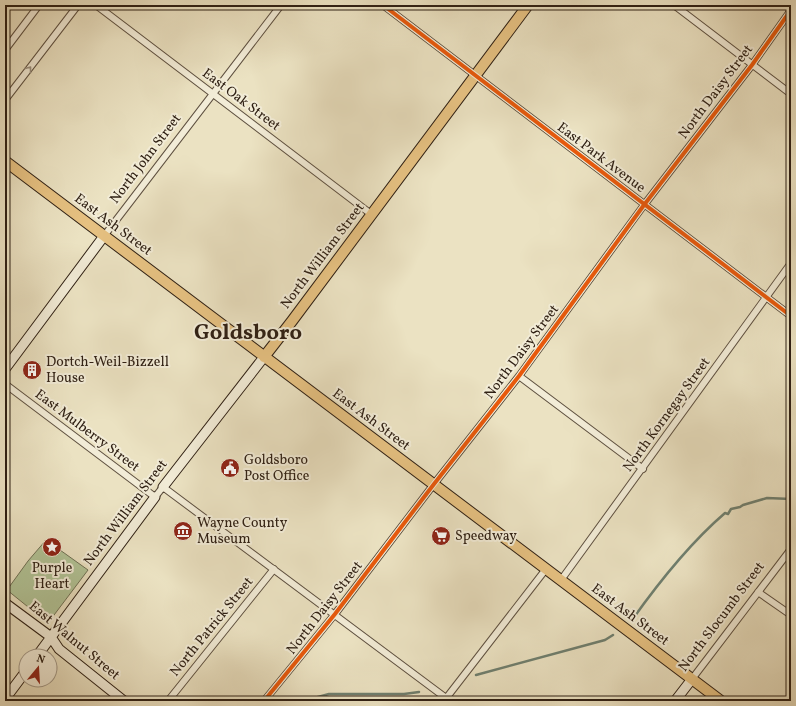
<svg xmlns="http://www.w3.org/2000/svg" width="796" height="706" viewBox="0 0 796 706" font-family="Vollkorn,serif">
	<style>
		.green { fill: #b2c497; stroke: #707256 }
		.lines { fill: none; stroke-linecap: round; stroke-linejoin: round }
		.stream { stroke: #6f7f6f; stroke-width: 2.5 }
		.street-casing { stroke: #5e5040; stroke-width: 8 }
		.secondary-casing { stroke: #2f2014; stroke-width: 11 }
		.primary-casing { stroke: #2f2014; stroke-width: 12 }
		.street { stroke: #f2ecd7; stroke-width: 6 }
		.secondary { stroke: #f2ecd7; stroke-width: 9 }
		.primary { stroke: #e6c181; stroke-width: 10 }
		.cycleway-casing { stroke: #f2ecd7; stroke-width: 6 }
		.cycleway { stroke: #e8590c; stroke-width: 4 }
		.oneway { stroke: #9a907f }
		.labels { text-anchor: middle; dominant-baseline: central; stroke-width: 4; stroke-linejoin: round; paint-order: stroke }
		.street-label { font-size: 14px; fill: #2f2014; stroke: #f2ecd7 }
		.poi-label { font-size: 14px; fill: #2f2014; stroke: #f2ecd7; text-anchor: start }
		.town-label { font-size: 22px; font-weight: bold; fill: #2f2014; stroke: #f2ecd7 }
	</style>
	<rect width="100%" height="100%" fill="#ebe2c2"/>
	<filter id="stains"><feTurbulence type="fractalNoise" baseFrequency=".005" numOctaves="4"/><feColorMatrix values="0 0 0 0 .2 0 0 0 0 .09 0 0 0 0 .02 0 0 0 .5 -.17"/></filter>
	<radialGradient id="worn" r=".72"><stop offset=".6" stop-color="#630" stop-opacity="0"/><stop offset="1" stop-color="#630" stop-opacity=".3"/></radialGradient>
	<path class="green" d="M46,540L88,570L48,623L7,590L28,561Z"/>
	<g class="lines">
		<path class="stream" d="M632,620C659,582 689,544 725,513L728,514L731,509L740,507L743,505L767,498L791,499
			M476,675L605,640L613,635
			M303,701L329,694H404L419,692"/>
		<defs>
			<path id="street" d="M96,5L371,214
				M383,5L791,316
				M674,5L791,94
				M5,50L39,5
				M5,100L78,5
				M104,236L281,5
				M519,376L643,469
				M5,384L155,497L163,487L450,701
				M561,580L791,263
				M758,592L791,615
				M692,679L791,549
				M168,701L274,569
				M264,701L335,614L434,484L519,376L644,205L752,65L791,10
				M444,701L546,569"/>
			<path id="secondary" d="M5,369L104,236
				M163,487L264,357
				M5,603L51,637L59,649L124,701
				M37,656L155,497
				M5,699L26,671
				M675,701L692,679"/>
			<path id="primary" d="M5,161L721,701
				M264,357L292,321L528,5"/>
		</defs>
		<use href="#street" class="street-casing"/>
		<use href="#secondary" class="secondary-casing"/>
		<use href="#primary" class="primary-casing"/>
		<use href="#street" class="street"/>
		<use href="#secondary" class="secondary"/>
		<use href="#primary" class="primary"/>
		<defs>
			<path id="cycleway" d="M383,5L791,316
				M264,701L335,614L434,484L519,376L644,205L752,65L791,10"/>
		</defs>
		<use href="#cycleway" class="cycleway-casing"/>
		<use href="#cycleway" class="cycleway"/>
	</g>
	<defs><path id="oneway-chevron" d="M-2-3.5L2.5 0L-2 3.5" fill="none" stroke-width="1.6" stroke-linecap="round" stroke-linejoin="round"/></defs>
	<use class="oneway" href="#oneway-chevron" transform="translate(29 69) rotate(-52)"/>
	<defs>
		<symbol id="building-disc" viewBox="-11 -11 22 22"><circle r="9.5" fill="#8f2418" stroke="#f2ecd7"/><path d="M-4-6H4V6H1V3H-1V6H-4ZM-2.5-4.3h1.7v1.8h-1.7ZM.8-4.3h1.7v1.8H.8ZM-2.5-1h1.7V.8h-1.7ZM.8-1h1.7V.8H.8Z" fill="#fff"/></symbol>
		<symbol id="civic-disc" viewBox="-11 -11 22 22"><circle r="9.5" fill="#8f2418" stroke="#f2ecd7"/><path d="M-.6-6.5H3V-4.5H.6V-3L4-1V1h2V6H-6V1h2V-1L-.6-3ZM-1.2 2.5V6h2.4V2.5Z" fill="#fff"/></symbol>
		<symbol id="museum-disc" viewBox="-11 -11 22 22"><circle r="9.5" fill="#8f2418" stroke="#f2ecd7"/><path d="M0-6L6-3V-2H-6V-3ZM-5-1h2V3h-2ZM-1-1h2V3h-2ZM3-1h2V3H3ZM-6 4H6V6H-6Z" fill="#fff"/></symbol>
		<symbol id="supermarket-disc" viewBox="-11 -11 22 22"><circle r="9.5" fill="#8f2418" stroke="#f2ecd7"/><path d="M-6-5.5h2.5l.6 2H6L4.5 2H-2.5L-4.4-4H-6ZM-1.5 3.2a1.3 1.3 0 1 0 .1 0ZM3 3.2a1.3 1.3 0 1 0 .1 0Z" fill="#fff"/></symbol>
		<symbol id="sight-disc" viewBox="-11 -11 22 22"><circle r="9.5" fill="#8f2418" stroke="#f2ecd7"/><path d="M0-6L1.8-2.2L6-1.7L2.9 1.2L3.7 5.4L0 3.3L-3.7 5.4L-2.9 1.2L-6-1.7L-1.8-2.2Z" fill="#fff"/></symbol>
	</defs>
	<g fill-rule="evenodd">
		<use href="#building-disc" x="21" y="359" width="22" height="22"/>
		<use href="#civic-disc" x="219" y="457" width="22" height="22"/>
		<use href="#museum-disc" x="172" y="520" width="22" height="22"/>
		<use href="#supermarket-disc" x="430" y="525" width="22" height="22"/>
		<use href="#sight-disc" x="41" y="536" width="22" height="22"/>
	</g>
	<g class="labels">
		<g class="street-label">
			<text transform="translate(716 92) rotate(-53)">North Daisy Street</text>
			<text transform="translate(241 100) rotate(37)">East Oak Street</text>
			<text transform="translate(601 158) rotate(37)">East Park Avenue</text>
			<text transform="translate(146 159) rotate(-53)">North John Street</text>
			<text transform="translate(113 225) rotate(37)">East Ash Street</text>
			<text transform="translate(323 256) rotate(-53)">North William Street</text>
			<text transform="translate(522 352) rotate(-53)">North Daisy Street</text>
			<text transform="translate(667 415) rotate(-54)">North Kornegay Street</text>
			<text transform="translate(371 420) rotate(37)">East Ash Street</text>
			<text transform="translate(87 431) rotate(37)">East Mulberry Street</text>
			<text transform="translate(126 513) rotate(-53)">North William Street</text>
			<text transform="translate(325 608) rotate(-52)">North Daisy Street</text>
			<text transform="translate(630 615) rotate(37)">East Ash Street</text>
			<text transform="translate(722 617) rotate(-53)">North Slocumb Street</text>
			<text transform="translate(212 627) rotate(-51)">North Patrick Street</text>
			<text transform="translate(74 641) rotate(40)">East Walnut Street</text>
		</g>
		<g class="poi-label">
			<text x="46" y="362">Dortch-Weil-Bizzell<tspan x="46" dy="16">House</tspan></text>
			<text x="244" y="460">Goldsboro<tspan x="244" dy="16">Post Office</tspan></text>
			<text x="197" y="523">Wayne County<tspan x="197" dy="16">Museum</tspan></text>
			<text x="455" y="536">Speedway</text>
			<text x="52" y="568" text-anchor="middle">Purple<tspan x="52" dy="16">Heart</tspan></text>
		</g>
		<g class="town-label">
			<text x="248" y="333">Goldsboro</text>
		</g>
	</g>
	<rect width="796" height="706" fill="none" stroke="#ebe2c2" stroke-width="20"/>
	<rect x="6" y="6" width="784" height="694" fill="none" stroke="#2f2014" stroke-width="2"/>
	<rect x="10" y="10" width="776" height="686" fill="none" stroke="#2f2014"/>
	<g transform="translate(38 668) rotate(18)"><circle r="19" fill="#f2ecd7" stroke="#a49a89"/>
	<path d="M0-3L7 15L0 10L-7 15Z" fill="#8f2418"/>
	<text y="-6" font-size="11" font-weight="bold" text-anchor="middle" fill="#2f2014">N</text>
	</g>
	<rect width="100%" height="100%" filter="url(#stains)"/>
	<rect width="100%" height="100%" fill="url(#worn)"/>
</svg>
